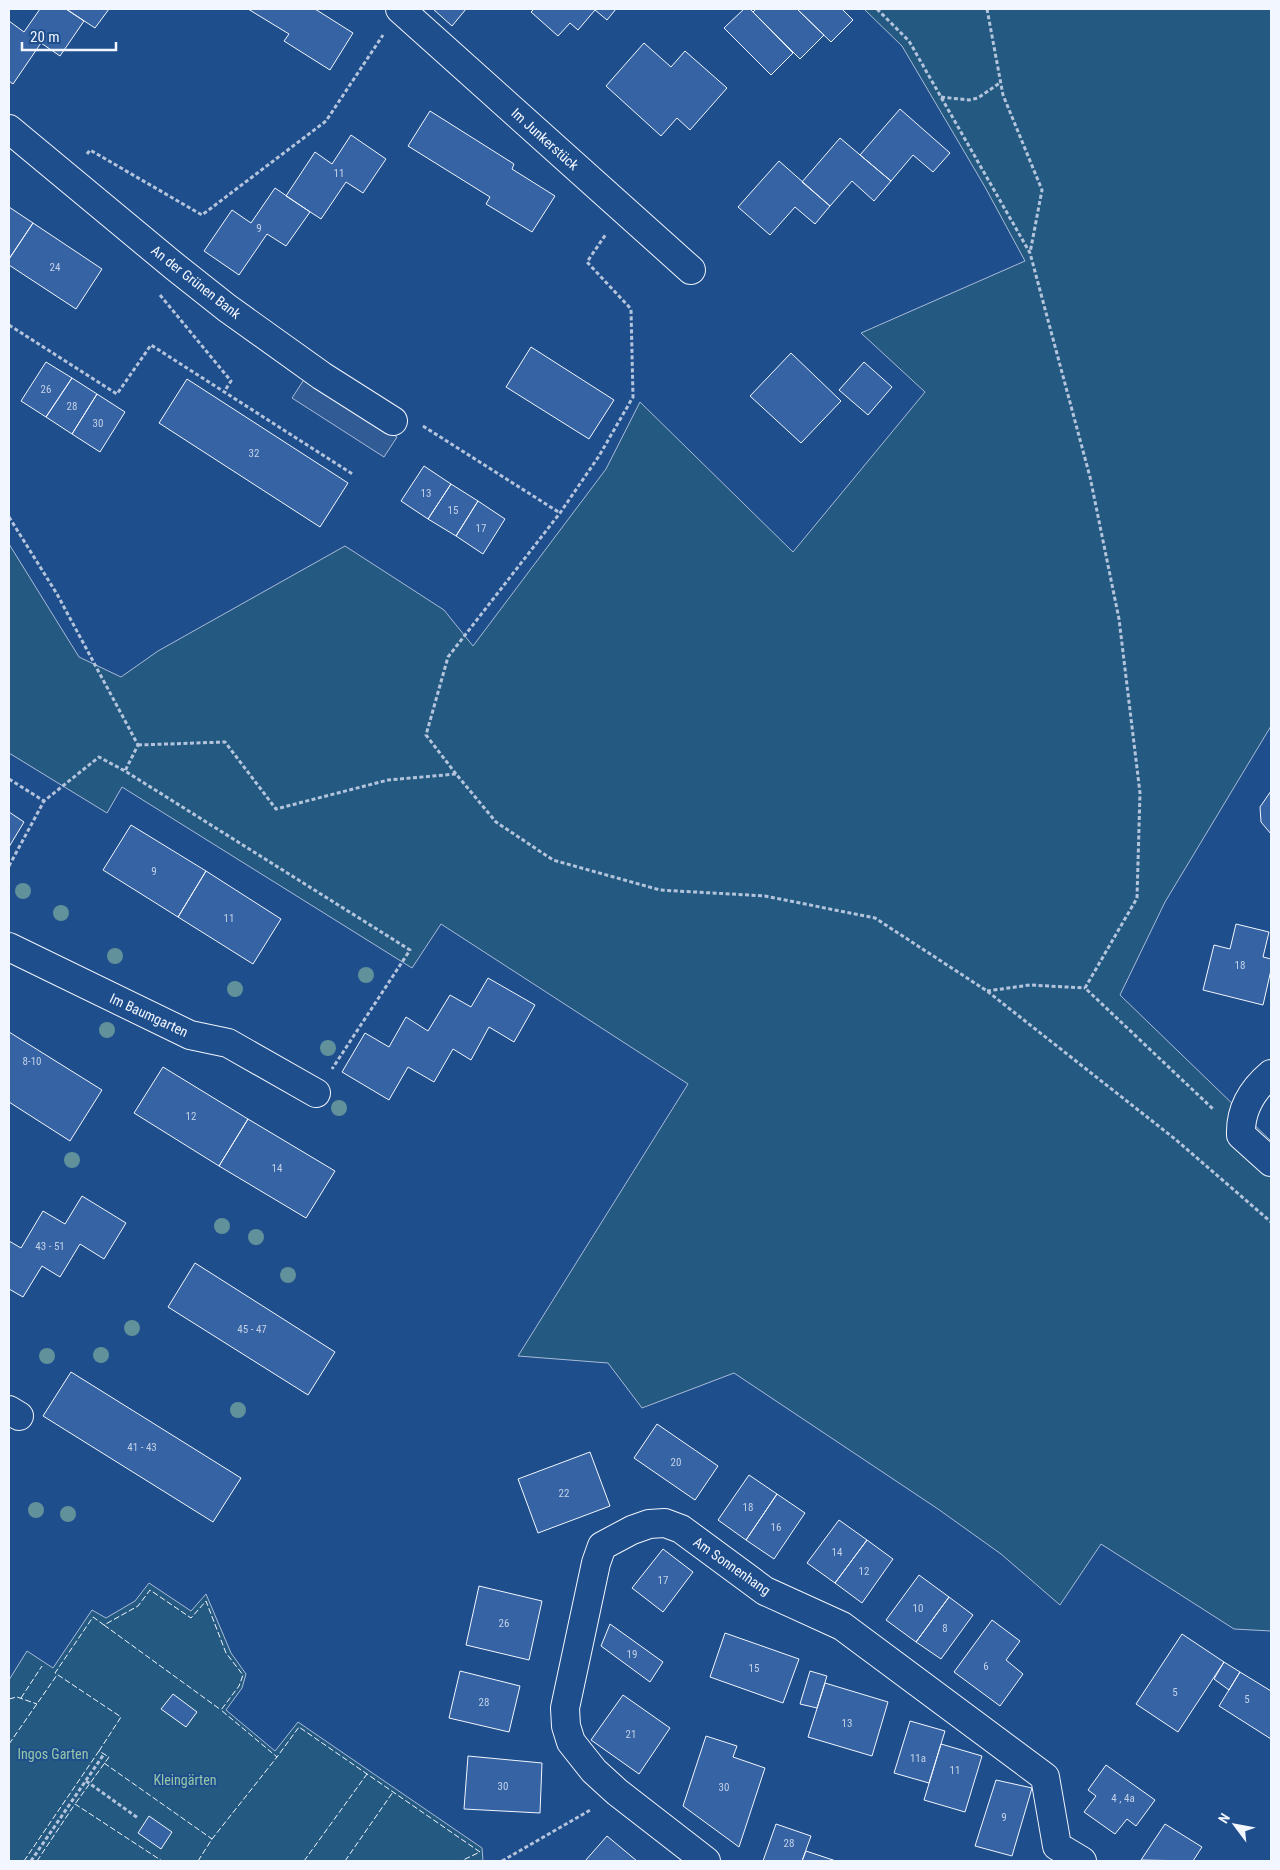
<svg xmlns="http://www.w3.org/2000/svg" width="1280" height="1870" viewBox="0 0 1280 1870" font-family="'Roboto Condensed',sans-serif">
	<style>
		.green { fill: #245a82; stroke: #a8bbd7 }
		.parking { fill: #305b95; stroke: #a8bbd7 }
		.building { fill: #3563a3; stroke: #f2f6ff }
		.lines { fill: none; stroke-linecap: round; stroke-linejoin: round }
		.street-casing { stroke: #f2f6ff; stroke-width: 30 }
		.path { stroke: #b3c4dc; stroke-width: 3; stroke-dasharray: 4 2.5; stroke-linecap: butt }
		.street { stroke: #1f4e8c; stroke-width: 28 }
		.fence { stroke: #f2f6ff; stroke-width: 1; stroke-dasharray: 6 2.5; stroke-linecap: butt }
		.tree { fill: #61919a }
		.labels { text-anchor: middle; dominant-baseline: central; stroke-width: 4; stroke-linejoin: round; paint-order: stroke }
		.number-label { font-size: 11px; fill: #c3d1e8 }
		.street-label { font-size: 14px; fill: #f2f6ff; stroke: #1f4e8c }
		.park-label { font-size: 14px; fill: #97c8a6; stroke: #1f4e8c }
	</style>
	<rect width="100%" height="100%" fill="#1f4e8c"/>
	<path class="green" d="M864,9H1271V726L1165,902L1120,995L1271,1141V1631L1234,1629L1101,1544L1060,1605L1001,1554L938,1509L734,1373L642,1408L608,1363L518,1356L688,1084L441,924L412,968L122,787L107,813L9,753V544L79,657L121,677L158,651L345,546L444,610L473,646L606,469L640,402L793,552L925,392L861,333L1025,261L985,187L902,46Z
		M149,1583L191,1611L206,1594L231,1653L246,1674L242,1688L226,1710L275,1751L298,1722L482,1848L483,1861H9V1680L27,1651L53,1668L92,1610L106,1618L135,1601Z"/>
	<path class="parking" d="M305,378L397,437L384,457L292,398Z"/>
	<path class="building" d="M40,9H66L84,21L60,56L41,43L13,84L9,81V21L24,32Z
		M66,9H109L95,28Z
		M248,9H315L353,33L330,70L284,41L289,34Z
		M433,9H466L452,26Z
		M534,9H616L607,20L595,10L578,30L570,23L558,36L531,12Z
		M744,9H750L793,53L771,75L724,28Z
		M756,9H797L824,35L800,59L753,12Z
		M797,9H842L853,20L831,42Z
		M644,43L671,67L685,51L727,88L690,130L677,118L661,136L606,86Z
		M900,109L950,153L933,172L913,155L891,181L860,155Z
		M430,111L514,164L512,169L555,196L532,232L486,204L490,197L408,146Z
		M351,135L386,159L363,193L346,182L321,219L286,196L315,152L332,164Z
		M840,138L891,181L874,201L852,181L830,206L802,182Z
		M779,161L830,206L815,224L795,207L770,235L738,207Z
		M275,188L310,212L286,246L267,234L239,275L204,251L232,210L251,223Z
		M9,207L33,223L9,259Z
		M33,223L102,269L76,309L9,265V259Z
		M531,347L614,400L589,439L506,387Z
		M791,353L841,401L801,443L750,396Z
		M46,362L72,378L46,417L21,401Z
		M864,362L892,387L868,415L839,390Z
		M72,378L97,394L72,434L46,417Z
		M187,379L348,483L320,527L159,423Z
		M97,394L125,412L100,452L72,434Z
		M424,466L451,484L428,519L401,501Z
		M451,484L478,501L456,536L428,519Z
		M478,501L505,519L483,554L456,536Z
		M1271,791V834L1261,822L1260,807Z
		M9,812L24,822L9,847Z
		M131,825L206,871L178,917L103,870Z
		M206,871L281,919L253,964L178,917Z
		M1236,924L1269,932L1263,957L1271,959V970L1263,1005L1203,990L1214,945L1230,949Z
		M488,978L535,1005L514,1042L489,1027L471,1060L453,1049L434,1082L408,1067L389,1100L342,1072L365,1033L389,1047L406,1017L428,1031L450,995L471,1007Z
		M9,1032L102,1090L70,1141L9,1102Z
		M163,1067L248,1119L219,1166L134,1113Z
		M248,1119L335,1171L306,1218L219,1166Z
		M82,1196L126,1223L104,1259L80,1244L60,1277L42,1266L23,1297L9,1289V1241L21,1248L43,1211L65,1224Z
		M195,1263L335,1352L308,1395L168,1307Z
		M71,1372L241,1478L213,1522L43,1416Z
		M657,1424L718,1466L695,1500L634,1458Z
		M590,1452L610,1506L538,1533L518,1479Z
		M749,1475L777,1494L746,1540L718,1520Z
		M777,1494L805,1513L774,1559L746,1540Z
		M839,1520L867,1540L835,1583L807,1563Z
		M867,1540L893,1559L862,1603L835,1583Z
		M663,1549L693,1572L663,1612L632,1588Z
		M919,1575L949,1597L916,1642L886,1620Z
		M479,1586L542,1601L529,1660L466,1645Z
		M949,1597L973,1615L941,1659L916,1642Z
		M992,1620L1020,1641L1006,1660L1023,1674L1000,1706L954,1672Z
		M610,1624L663,1662L650,1682L601,1646Z
		M725,1633L799,1659L783,1703L710,1677Z
		M1182,1634L1224,1662L1178,1732L1136,1704Z
		M1224,1662L1240,1672L1229,1690L1214,1679Z
		M460,1671L520,1686L509,1732L449,1718Z
		M810,1671L827,1676L817,1708L800,1704Z
		M1240,1672L1271,1691V1739L1219,1706Z
		M825,1683L888,1702L872,1756L808,1737Z
		M173,1694L197,1712L186,1727L161,1709Z
		M623,1695L670,1728L639,1774L591,1740Z
		M910,1721L945,1731L929,1783L894,1773Z
		M706,1736L737,1746L733,1757L765,1768L739,1847L683,1806Z
		M941,1744L982,1756L965,1812L924,1800Z
		M468,1756L542,1763L540,1813L464,1809Z
		M1106,1765L1155,1800L1136,1826L1127,1819L1115,1834L1084,1812L1096,1796L1088,1790Z
		M996,1780L1032,1788L1012,1856L975,1846Z
		M149,1816L172,1832L161,1849L138,1833Z
		M776,1824L811,1836L802,1861H763Z
		M1165,1824L1202,1847L1193,1861L1141,1860Z
		M607,1836L637,1861H585Z
		M806,1851L836,1861H802Z"/>
	<g class="lines">
		<defs>
			<path id="street" d="M400,9L691,270
				M9,129L174,266L227,308L322,376L393,421
				M9,947L190,1035L228,1043L316,1093
				M1271,1074C1252,1090 1240,1109 1241,1135L1271,1162
				M9,1410L19,1416
				M706,1861L617,1792L594,1771L571,1742L566,1726L565,1708L596,1563L602,1546L632,1530L649,1524L665,1523L681,1529L765,1591L842,1626L1045,1777L1057,1846L1082,1861"/>
		</defs>
		<use href="#street" class="street-casing"/>
		<path class="path" d="M877,9L909,41L1030,253L1090,477L1119,619L1140,793L1137,898L1085,988L1213,1109
			M987,9L1003,95L1042,190L1030,253
			M941,97L969,100L978,98L1001,82
			M87,154L90,150L202,215L326,121L383,35
			M160,295L231,381L224,392
			M9,325L117,394L151,345L354,475
			M423,426L560,513
			M9,517L57,594L138,745L125,771
			M138,745L225,742L276,809L388,780L456,774L496,822L553,860L660,890L765,896L875,918L987,991L1175,1139L1271,1222
			M456,774L426,735L448,657L560,513L599,456L633,397L631,309L587,262L606,234
			M9,779L44,801L99,757L125,771L410,950L332,1069
			M9,866L44,801
			M987,991L1030,985L1085,988
			M86,1781L138,1818
			M31,1861L104,1754
			M502,1861L592,1809"/>
		<use href="#street" class="street"/>
		<path class="fence" d="M104,1625L221,1710
			M21,1698L42,1666
			M9,1699L17,1697L37,1704
			M9,1744L57,1675
			M99,1751L121,1717L55,1673L93,1617L104,1625L138,1606L150,1590L191,1618L206,1601L226,1653L243,1675L239,1686L221,1710L277,1757L299,1727L480,1852L461,1861
			M104,1763L212,1839
			M24,1861L99,1751L109,1757L75,1804
			M37,1861L75,1804L162,1861
			M198,1861L212,1839L277,1757
			M304,1861L367,1774
			M345,1861L393,1792"/>
	</g>
	<g class="tree">
		<circle cx="23" cy="891" r="8"/>
		<circle cx="61" cy="913" r="8"/>
		<circle cx="115" cy="956" r="8"/>
		<circle cx="366" cy="975" r="8"/>
		<circle cx="235" cy="989" r="8"/>
		<circle cx="107" cy="1030" r="8"/>
		<circle cx="328" cy="1048" r="8"/>
		<circle cx="339" cy="1108" r="8"/>
		<circle cx="72" cy="1160" r="8"/>
		<circle cx="222" cy="1226" r="8"/>
		<circle cx="256" cy="1237" r="8"/>
		<circle cx="288" cy="1275" r="8"/>
		<circle cx="132" cy="1328" r="8"/>
		<circle cx="101" cy="1355" r="8"/>
		<circle cx="47" cy="1356" r="8"/>
		<circle cx="238" cy="1410" r="8"/>
		<circle cx="36" cy="1510" r="8"/>
		<circle cx="68" cy="1514" r="8"/>
	</g>
	<g class="labels">
		<g class="number-label">
			<text x="339" y="173">11</text>
			<text x="259" y="228">9</text>
			<text x="55" y="267">24</text>
			<text x="46" y="389">26</text>
			<text x="72" y="406">28</text>
			<text x="98" y="423">30</text>
			<text x="254" y="453">32</text>
			<text x="426" y="493">13</text>
			<text x="453" y="510">15</text>
			<text x="481" y="528">17</text>
			<text x="154" y="871">9</text>
			<text x="229" y="918">11</text>
			<text x="1240" y="965">18</text>
			<text x="32" y="1061">8-10</text>
			<text x="191" y="1116">12</text>
			<text x="277" y="1168">14</text>
			<text x="50" y="1246">43 - 51</text>
			<text x="252" y="1329">45 - 47</text>
			<text x="142" y="1447">41 - 43</text>
			<text x="676" y="1462">20</text>
			<text x="564" y="1493">22</text>
			<text x="748" y="1507">18</text>
			<text x="776" y="1527">16</text>
			<text x="837" y="1552">14</text>
			<text x="864" y="1571">12</text>
			<text x="663" y="1580">17</text>
			<text x="918" y="1608">10</text>
			<text x="504" y="1623">26</text>
			<text x="945" y="1628">8</text>
			<text x="632" y="1654">19</text>
			<text x="986" y="1666">6</text>
			<text x="754" y="1668">15</text>
			<text x="1175" y="1692">5</text>
			<text x="1247" y="1699">5</text>
			<text x="484" y="1702">28</text>
			<text x="847" y="1723">13</text>
			<text x="631" y="1734">21</text>
			<text x="918" y="1758">11a</text>
			<text x="955" y="1770">11</text>
			<text x="503" y="1786">30</text>
			<text x="724" y="1787">30</text>
			<text x="1123" y="1798">4 , 4a</text>
			<text x="1004" y="1817">9</text>
			<text x="789" y="1843">28</text>
		</g>
		<g class="street-label">
			<text transform="translate(545 139) rotate(42)">Im Junkerstück</text>
			<text transform="translate(196 282) rotate(38)">An der Grünen Bank</text>
			<text transform="translate(149 1015) rotate(25)">Im Baumgarten</text>
			<text transform="translate(732 1566) rotate(35)">Am Sonnenhang</text>
		</g>
		<g class="park-label">
			<text x="53" y="1754">Ingos Garten</text>
			<text x="185" y="1780">Kleingärten</text>
		</g>
	</g>
	<rect width="1280" height="1870" fill="none" stroke="#f2f6ff" stroke-width="20"/>
	<g transform="translate(1235 1825) rotate(302)" stroke="#1f4e8c" stroke-width="4" paint-order="stroke">
	<path d="M0-4L9 19L0 12L-9 19Z" fill="#f2f6ff"/>
	<text y="-8" font-size="14" font-weight="bold" text-anchor="middle" fill="#f2f6ff">N</text>
	</g>
	<path d="M22 42v8h94v-8" fill="none" stroke="#f2f6ff" stroke-width="2.5"/>
	<text x="30" y="42" font-size="15" fill="#f2f6ff" stroke="#1f4e8c" stroke-width="4" paint-order="stroke">20 m</text>
</svg>
